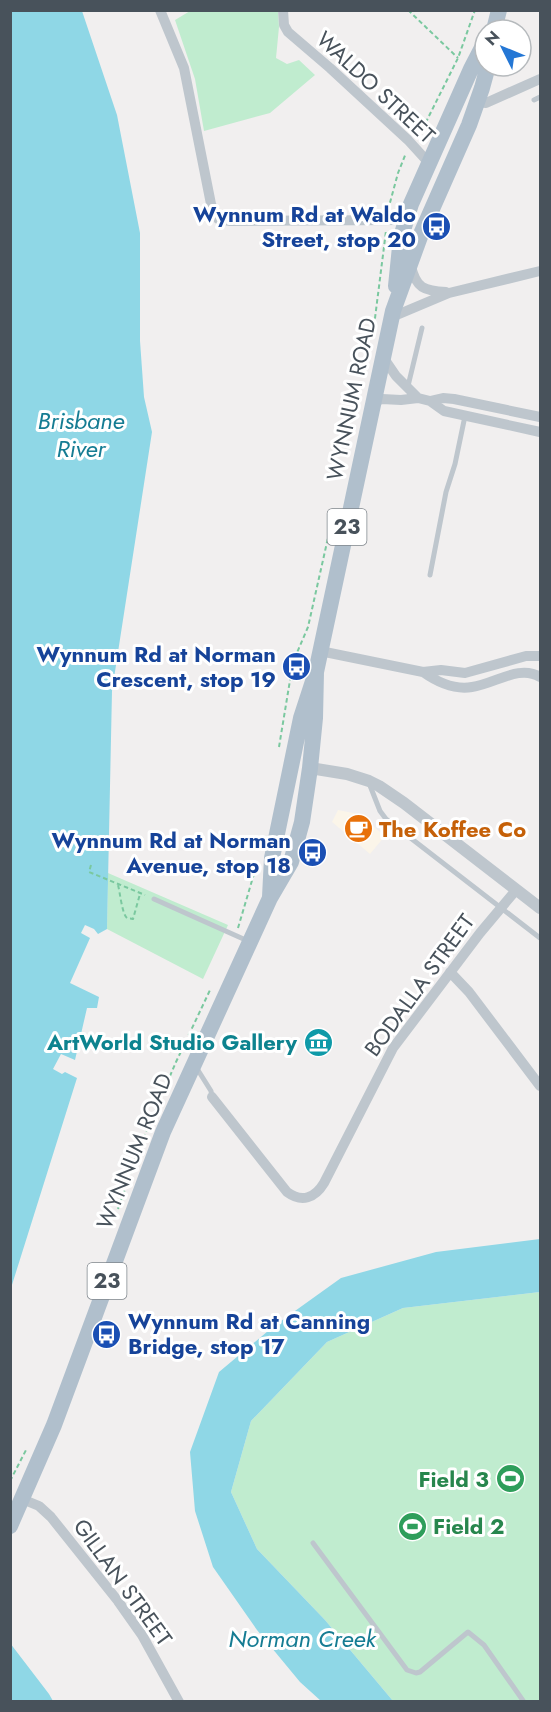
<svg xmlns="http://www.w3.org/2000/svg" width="551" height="1712" viewBox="0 0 551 1712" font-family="Jost,sans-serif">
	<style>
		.commercial { fill: #fbf5e9 }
		.green { fill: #c0eccf }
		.water { fill: #8fd7e6 }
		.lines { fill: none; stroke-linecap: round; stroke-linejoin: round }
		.path { stroke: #7ac89f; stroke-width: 2; stroke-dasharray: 4.5 3; stroke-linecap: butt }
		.service { stroke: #bec6cd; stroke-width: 5 }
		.minor { stroke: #bec6cd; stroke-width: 10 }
		.tertiary { stroke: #bec6cd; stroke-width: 12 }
		.primary { stroke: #b0bfcc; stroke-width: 16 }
		.labels { text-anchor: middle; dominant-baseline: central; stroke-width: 6; stroke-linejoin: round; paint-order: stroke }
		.shield { fill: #fff; stroke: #7f868c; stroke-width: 1.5 }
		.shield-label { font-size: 21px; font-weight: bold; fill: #48525b }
		.street-label { font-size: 22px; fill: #48525b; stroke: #fff }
		.transit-label { font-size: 22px; font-weight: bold; fill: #164399; stroke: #fff; text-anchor: end }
		.food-label { font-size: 22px; font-weight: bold; fill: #c56008; stroke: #fff; text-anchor: start }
		.culture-label { font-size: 22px; font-weight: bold; fill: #0d838f; stroke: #fff; text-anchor: end }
		.leisure-label { font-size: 22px; font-weight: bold; fill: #27864d; stroke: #fff; text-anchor: end }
		.water-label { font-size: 24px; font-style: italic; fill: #157c93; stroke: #fff }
	</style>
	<rect width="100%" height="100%" fill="#f1efef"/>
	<path class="commercial" d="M338,810L358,814L385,836L370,854L332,822Z"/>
	<path class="green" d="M190,11H278L279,27L276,58L287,64L299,60L315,75L270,113L204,131L195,79L175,20Z
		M108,873L228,925L203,979L107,929Z
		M540,1292V1701H393L325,1620L257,1549L231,1492L251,1421L327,1342L403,1308Z"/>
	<path class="water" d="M11,10L82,11L117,115L140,233V341L144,397L152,432L112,691L107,929L98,934L94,929L85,925L81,933L90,938L70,983L99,997L97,1008H87L75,1060L61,1054L53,1069L62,1074L65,1072L77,1078L11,1288Z
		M540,1239V1292L403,1308L327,1342L251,1421L231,1492L257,1549L325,1620L393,1701H321L300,1682L257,1630L213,1567L195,1511L190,1452L219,1372L274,1326L341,1278L436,1252Z
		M10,1643L49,1694L53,1701H11Z"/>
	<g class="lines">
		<path class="path" d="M408,10L458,58
			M417,135L425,124L458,58L475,10
			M388,210L398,173L406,153
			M374,326L386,231
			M279,747L293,662L308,627L334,511
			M91,865L89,872L145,895
			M118,885C120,892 122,914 127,918C129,919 131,918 133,919L140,894
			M238,928L256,867
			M118,1209L140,1146L176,1062L211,988
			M10,1481L26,1450"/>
		<path class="service" d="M534,100L540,97
			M408,386L422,328
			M430,575L446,492L455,464L465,416
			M369,783L380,811L386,819L540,938
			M154,899L248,941
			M196,1067L211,1091L212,1097
			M313,1543L407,1670L416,1673L420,1672L468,1632L484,1645L524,1702"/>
		<path class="minor" d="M160,10L184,68L211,204L218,219L230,221L405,220
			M283,10L284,25L288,32L330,68L408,140L428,162
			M477,102L486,103L540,79
			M411,266C416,288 424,291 446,292
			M392,317L449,293L540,271
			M383,357L396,376L418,398
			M430,401L443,398L454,399L540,417
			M373,402L382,399L401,400L418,398L430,401L444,411L540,432
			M320,651L423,672L441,670L465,673L526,656H540
			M423,672C437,682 454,690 472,687C495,684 519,664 540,677
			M450,972L469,992L540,1086
			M212,1097L287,1192C302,1203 315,1198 324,1183L393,1048L480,933L516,890
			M22,1499L39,1506L51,1517L118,1601L142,1635L179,1702"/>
		<path class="tertiary" d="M310,768L347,774L369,781L379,786L404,803L540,908"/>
		<path class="primary" d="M494,30L499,10
			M396,286L401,237L411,204L471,69L485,42
			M270,897L272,858L301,718L316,672L393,311L421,234L469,125L482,88L488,66
			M10,1526L54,1425L163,1132L270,898L291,862L302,822L310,768L315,718L316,672"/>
	</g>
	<defs>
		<symbol id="bus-disc" viewBox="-11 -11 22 22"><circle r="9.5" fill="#1a4fb4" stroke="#fff"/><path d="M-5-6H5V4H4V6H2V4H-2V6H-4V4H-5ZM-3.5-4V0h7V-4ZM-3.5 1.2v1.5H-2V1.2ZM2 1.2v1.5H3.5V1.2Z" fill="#fff"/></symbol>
		<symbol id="cafe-disc" viewBox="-11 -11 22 22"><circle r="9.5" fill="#e8710a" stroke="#fff"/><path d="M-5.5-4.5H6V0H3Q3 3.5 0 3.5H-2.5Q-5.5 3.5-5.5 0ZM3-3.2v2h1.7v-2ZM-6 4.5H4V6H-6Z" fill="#fff"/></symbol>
		<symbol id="museum-disc" viewBox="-11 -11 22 22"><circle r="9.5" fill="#0f9aa8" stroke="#fff"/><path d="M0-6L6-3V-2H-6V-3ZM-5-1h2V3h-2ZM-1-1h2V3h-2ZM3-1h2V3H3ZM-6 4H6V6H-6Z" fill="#fff"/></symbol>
		<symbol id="stadium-disc" viewBox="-11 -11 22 22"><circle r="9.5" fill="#2e9e5b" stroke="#fff"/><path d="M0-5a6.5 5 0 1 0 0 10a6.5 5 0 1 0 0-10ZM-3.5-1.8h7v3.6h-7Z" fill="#fff"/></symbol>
	</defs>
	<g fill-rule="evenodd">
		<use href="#bus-disc" x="420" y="210" width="33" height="33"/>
		<use href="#bus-disc" x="280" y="650" width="33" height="33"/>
		<use href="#cafe-disc" x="342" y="812" width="33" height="33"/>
		<use href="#bus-disc" x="296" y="836" width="33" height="33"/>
		<use href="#museum-disc" x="302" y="1026" width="33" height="33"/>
		<use href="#bus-disc" x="90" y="1318" width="33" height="33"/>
		<use href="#stadium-disc" x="494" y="1462" width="33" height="33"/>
		<use href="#stadium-disc" x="396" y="1510" width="33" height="33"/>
	</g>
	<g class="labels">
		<g class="shield">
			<rect x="327.5" y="509" width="39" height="36" rx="4.5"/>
			<rect x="87.5" y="1263" width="39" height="36" rx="4.5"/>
		</g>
		<g class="shield-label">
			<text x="347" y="527">23</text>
			<text x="107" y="1281">23</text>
		</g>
		<g class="street-label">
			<text transform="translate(376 87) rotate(43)">WALDO STREET</text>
			<text transform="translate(351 399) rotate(-78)">WYNNUM ROAD</text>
			<text transform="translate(419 985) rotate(-54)">BODALLA STREET</text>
			<text transform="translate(134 1151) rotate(-68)">WYNNUM ROAD</text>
			<text transform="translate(123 1582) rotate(54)">GILLAN STREET</text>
		</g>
		<g class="transit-label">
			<text x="416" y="214">Wynnum Rd at Waldo<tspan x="416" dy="25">Street, stop 20</tspan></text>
			<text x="276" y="654">Wynnum Rd at Norman<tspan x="276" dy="25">Crescent, stop 19</tspan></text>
			<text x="291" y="840">Wynnum Rd at Norman<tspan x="291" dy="25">Avenue, stop 18</tspan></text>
			<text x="128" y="1321" text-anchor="start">Wynnum Rd at Canning<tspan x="128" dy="25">Bridge, stop 17</tspan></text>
		</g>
		<g class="food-label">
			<text x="379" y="829">The Koffee Co</text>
		</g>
		<g class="culture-label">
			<text x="297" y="1042">ArtWorld Studio Gallery</text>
		</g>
		<g class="leisure-label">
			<text x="489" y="1479">Field 3</text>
			<text x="433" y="1526" text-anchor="start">Field 2</text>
		</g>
		<g class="water-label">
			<text x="81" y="420">Brisbane<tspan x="81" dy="28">River</tspan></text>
			<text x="302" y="1638">Norman Creek</text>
		</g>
	</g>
	<rect width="551" height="1712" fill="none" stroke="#48525b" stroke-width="24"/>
	<g transform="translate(503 48) rotate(313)"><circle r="28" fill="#ffffff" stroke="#b6babd" stroke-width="1.5"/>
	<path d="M0-4.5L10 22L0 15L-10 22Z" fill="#2477d5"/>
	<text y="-9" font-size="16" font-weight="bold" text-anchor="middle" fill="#48525b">N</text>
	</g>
</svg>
